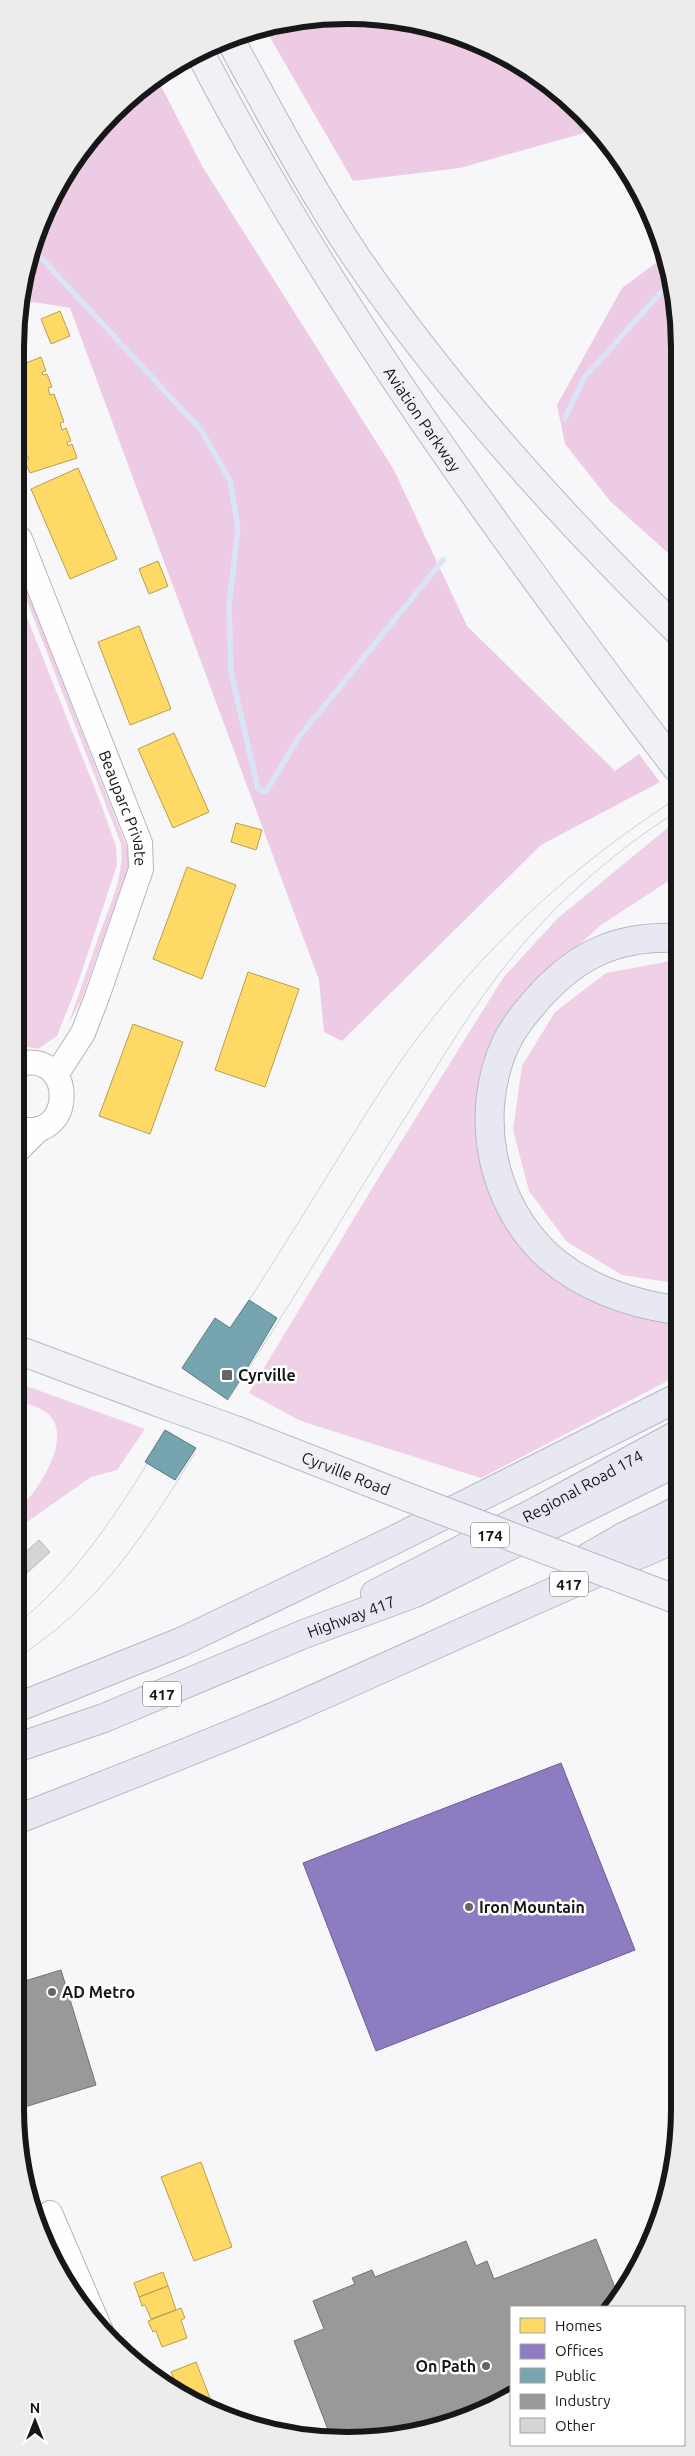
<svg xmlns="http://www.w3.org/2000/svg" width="695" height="2456" viewBox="0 0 695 2456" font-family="Ubuntu,sans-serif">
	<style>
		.green { fill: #efd0e6 }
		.forest { fill: #eecbe4 }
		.homes { fill: #ffd966; stroke: #b99f4f }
		.offices { fill: #8e7cc3; stroke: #6a5e90 }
		.public { fill: #76a5af; stroke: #5a7a82 }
		.industry { fill: #999; stroke: #727272 }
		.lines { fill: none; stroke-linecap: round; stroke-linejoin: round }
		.stream { stroke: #d9e5f6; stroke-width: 5.5 }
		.building { fill: #d5d4d7; stroke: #b6b5b8 }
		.minor-casing { stroke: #b6b6b8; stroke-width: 26 }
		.major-casing { stroke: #b7b8c2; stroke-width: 30 }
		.highway-casing { stroke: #b7b8c2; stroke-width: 30 }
		.minor { stroke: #fefefe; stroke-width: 24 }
		.major { stroke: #f0f1f6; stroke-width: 28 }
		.highway { stroke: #e7e8f1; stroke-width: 28 }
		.tram { stroke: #d0d0d1; stroke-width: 1 }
		.major-bridge-casing { stroke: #b7b8c2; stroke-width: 30; stroke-linecap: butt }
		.major-bridge { stroke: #f0f1f6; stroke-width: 28 }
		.poi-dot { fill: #656567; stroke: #fff; stroke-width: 2 }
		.labels { text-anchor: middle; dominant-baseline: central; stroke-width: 5; stroke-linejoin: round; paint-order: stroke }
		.shield { fill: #fff; stroke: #5d5d5d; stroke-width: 1 }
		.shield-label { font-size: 15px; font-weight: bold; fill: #171718 }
		.street-label { font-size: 16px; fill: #171718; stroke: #fff }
		.poi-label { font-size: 16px; font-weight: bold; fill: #171718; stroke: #fff; text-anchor: start }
		.rim { fill: none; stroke: #171718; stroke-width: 6 }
	</style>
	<rect width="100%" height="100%" fill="#f7f6f9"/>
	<path class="green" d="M20,573L129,853L128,868L82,998L68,1025C79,994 89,964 100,933C110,904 125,875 121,844L20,583Z
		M20,600L101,804L116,846L117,865L78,983L57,1036L38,1049L19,1045Z
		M676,821V876L601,925L523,996L482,1077L476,1110V1147L499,1216L515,1240L538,1264L675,1321V1377L481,1478L301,1421L249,1393L379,1177L503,978L557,919Z
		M676,960L675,1283L622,1275L567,1242L529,1191L513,1130L522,1066L555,1012L606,973Z
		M18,1383L145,1429L117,1470L91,1477L17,1529C17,1505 24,1506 36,1489C50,1468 70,1431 46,1412C39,1407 26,1404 17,1400Z"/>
	<path class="forest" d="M347,15L412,21L513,59L598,129L460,168L353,181L264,27L282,21Z
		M156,76L202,166L394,470L467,626L615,771L639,754L660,782L541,845L342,1041L324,1032L319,980L70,308L34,302L21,304C21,238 66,158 112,112C126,99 142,88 156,76Z
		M664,257L677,304V561L611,502L565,444L557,405L622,288Z"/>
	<path class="homes" d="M60,311L70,336L51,344L41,319Z
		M41,357L46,371L42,372L43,375L47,374L52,387L48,388L50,395L54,394L64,422L60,423L62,430L66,428L71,441L67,442L68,446L72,444L77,458L30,473L25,461L29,459L27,456L24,457L21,448L23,443L21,438V365Z
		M78,468L117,559L70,579L31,489Z
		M158,561L168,586L149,594L139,569Z
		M139,626L171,709L130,725L98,642Z
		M174,733L209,812L173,828L138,749Z
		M236,823L262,830L256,850L231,842Z
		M187,867L236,885L202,979L153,959Z
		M248,972L299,989L265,1087L215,1070Z
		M133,1024L183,1042L150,1134L99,1116Z
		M201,2162L232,2247L194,2261L161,2177Z
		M163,2272L168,2286L139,2297L134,2283Z
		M168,2286L176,2310L151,2319L145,2305L142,2306L139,2297Z
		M181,2308L185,2318L181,2320L187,2338L162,2347L156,2331L153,2332L148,2321Z
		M196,2362L210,2398L195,2403L180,2394L171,2372Z"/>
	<path class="offices" d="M561,1763L635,1950L376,2051L303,1863Z"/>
	<path class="public" d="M249,1300L277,1318L228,1400L182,1368L215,1318L230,1328Z
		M165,1430L196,1448L175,1480L145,1462Z"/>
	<path class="industry" d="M61,1970L96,2085L15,2110V1984Z
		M596,2239L619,2298L611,2307H511V2396L494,2407L434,2430L332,2440L294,2341L324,2329L313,2301L355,2284L352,2278L372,2270L375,2277L466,2241L476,2266L487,2261L494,2279Z"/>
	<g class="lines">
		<path class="stream" d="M32,248L201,430L230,481L238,528L229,605L231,672L258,789L266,792L299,737L443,560
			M565,418L584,378L671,281"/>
	</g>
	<path class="building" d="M39,1540L50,1552L17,1582V1560Z"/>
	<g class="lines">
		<defs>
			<g id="minor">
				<path id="s1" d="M20,539L140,843L141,869L98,994L83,1033L56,1075"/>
				<path d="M18,1128C74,1145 78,1050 19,1064"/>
				<path d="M18,1150L39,1129"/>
				<path d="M50,2213L101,2331"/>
			</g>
			<g id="major">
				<path d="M229,38C270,112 309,187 356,257C448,392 561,516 677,630"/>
				<path id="s2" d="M199,51C332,307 503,539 676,767"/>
				<path d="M18,1350L160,1403"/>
				<path id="s3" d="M238,1431L394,1492"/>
			</g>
			<g id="highway">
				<path d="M675,1310C629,1303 584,1288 548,1256C491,1204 473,1114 506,1043C514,1026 526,1012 539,997C578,954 617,936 676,938"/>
				<path d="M573,1566L625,1536L675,1512"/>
				<path id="s4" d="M375,1594L537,1511L675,1436"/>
				<path d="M16,1708L181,1642L396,1539L675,1399"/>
				<path id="s5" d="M16,1748L104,1718L304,1634L415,1593L675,1463"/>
				<path d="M16,1820C107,1784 199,1749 289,1710C418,1653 545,1594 675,1539"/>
			</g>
		</defs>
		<use href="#minor" class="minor-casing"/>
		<use href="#major" class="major-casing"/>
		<use href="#highway" class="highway-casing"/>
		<use href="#minor" class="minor"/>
		<use href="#major" class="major"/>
		<use href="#highway" class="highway"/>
		<path class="tram" d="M250,1299C282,1249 313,1199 344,1149C371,1106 397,1063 429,1023C498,934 581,860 676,799
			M228,1400C286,1312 340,1221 396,1132C430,1079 461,1024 499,974C548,909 609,855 676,812
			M17,1624C72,1580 110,1523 147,1464
			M17,1658C101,1604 143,1536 195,1453"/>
		<defs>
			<path id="major-bridge" d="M160,1403L238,1431
				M394,1492L675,1599"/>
		</defs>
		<use href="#major-bridge" class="major-bridge-casing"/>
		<use href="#major-bridge" class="major-bridge"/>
	</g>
	<g class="poi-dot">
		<rect x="221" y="1369" width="12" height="12" rx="2.5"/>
		<circle cx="469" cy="1907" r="5"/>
		<circle cx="52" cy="1992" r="5"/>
		<circle cx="486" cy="2366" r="5"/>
	</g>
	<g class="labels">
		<g class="shield">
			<rect x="471" y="1522.5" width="38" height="25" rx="4"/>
			<rect x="550" y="1571.5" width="38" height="25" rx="4"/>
			<rect x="143" y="1681.5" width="38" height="25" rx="4"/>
		</g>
		<g class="shield-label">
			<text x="490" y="1535">174</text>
			<text x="569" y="1584">417</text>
			<text x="162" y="1694">417</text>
		</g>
		<g class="street-label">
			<text stroke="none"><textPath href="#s2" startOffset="431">Aviation Parkway</textPath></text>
			<text stroke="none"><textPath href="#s1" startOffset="289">Beauparc Private</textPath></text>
			<text stroke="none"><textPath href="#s3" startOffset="116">Cyrville Road</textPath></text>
			<text stroke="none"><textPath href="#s4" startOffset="234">Regional Road 174</textPath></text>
			<text stroke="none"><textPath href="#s5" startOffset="360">Highway 417</textPath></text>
		</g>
		<g class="poi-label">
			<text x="238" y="1375">Cyrville</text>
			<text x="479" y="1907">Iron Mountain</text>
			<text x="62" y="1992">AD Metro</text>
			<text x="476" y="2366" text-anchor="end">On Path</text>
		</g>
	</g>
	<path d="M0 0H695V2456H0ZM347 24H348A323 323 0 0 1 671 347V2109A323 323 0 0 1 348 2432H347A323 323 0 0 1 24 2109V347A323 323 0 0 1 347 24Z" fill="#ececed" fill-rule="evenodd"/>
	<path class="rim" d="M347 24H348A323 323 0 0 1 671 347V2109A323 323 0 0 1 348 2432H347A323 323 0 0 1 24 2109V347A323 323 0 0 1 347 24Z"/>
	<rect x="510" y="2306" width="175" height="140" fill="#ffffff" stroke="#a2a2a3"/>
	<rect x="520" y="2318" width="25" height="15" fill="#ffd966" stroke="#a2a2a3"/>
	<text x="555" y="2331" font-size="15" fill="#171718">Homes</text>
	<rect x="520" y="2344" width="25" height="15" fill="#8e7cc3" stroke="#a2a2a3"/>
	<text x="555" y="2356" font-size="15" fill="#171718">Offices</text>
	<rect x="520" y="2368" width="25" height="15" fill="#76a5af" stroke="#a2a2a3"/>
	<text x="555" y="2381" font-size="15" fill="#171718">Public</text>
	<rect x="520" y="2394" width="25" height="15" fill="#999999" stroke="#a2a2a3"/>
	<text x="555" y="2406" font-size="15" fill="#171718">Industry</text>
	<rect x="520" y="2418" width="25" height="15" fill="#d5d4d7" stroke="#a2a2a3"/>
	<text x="555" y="2431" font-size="15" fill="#171718">Other</text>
	<g transform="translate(35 2421)" stroke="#ffffff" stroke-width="4" paint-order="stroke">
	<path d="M0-4L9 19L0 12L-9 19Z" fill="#171718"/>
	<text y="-8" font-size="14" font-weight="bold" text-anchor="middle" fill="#171718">N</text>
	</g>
</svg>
